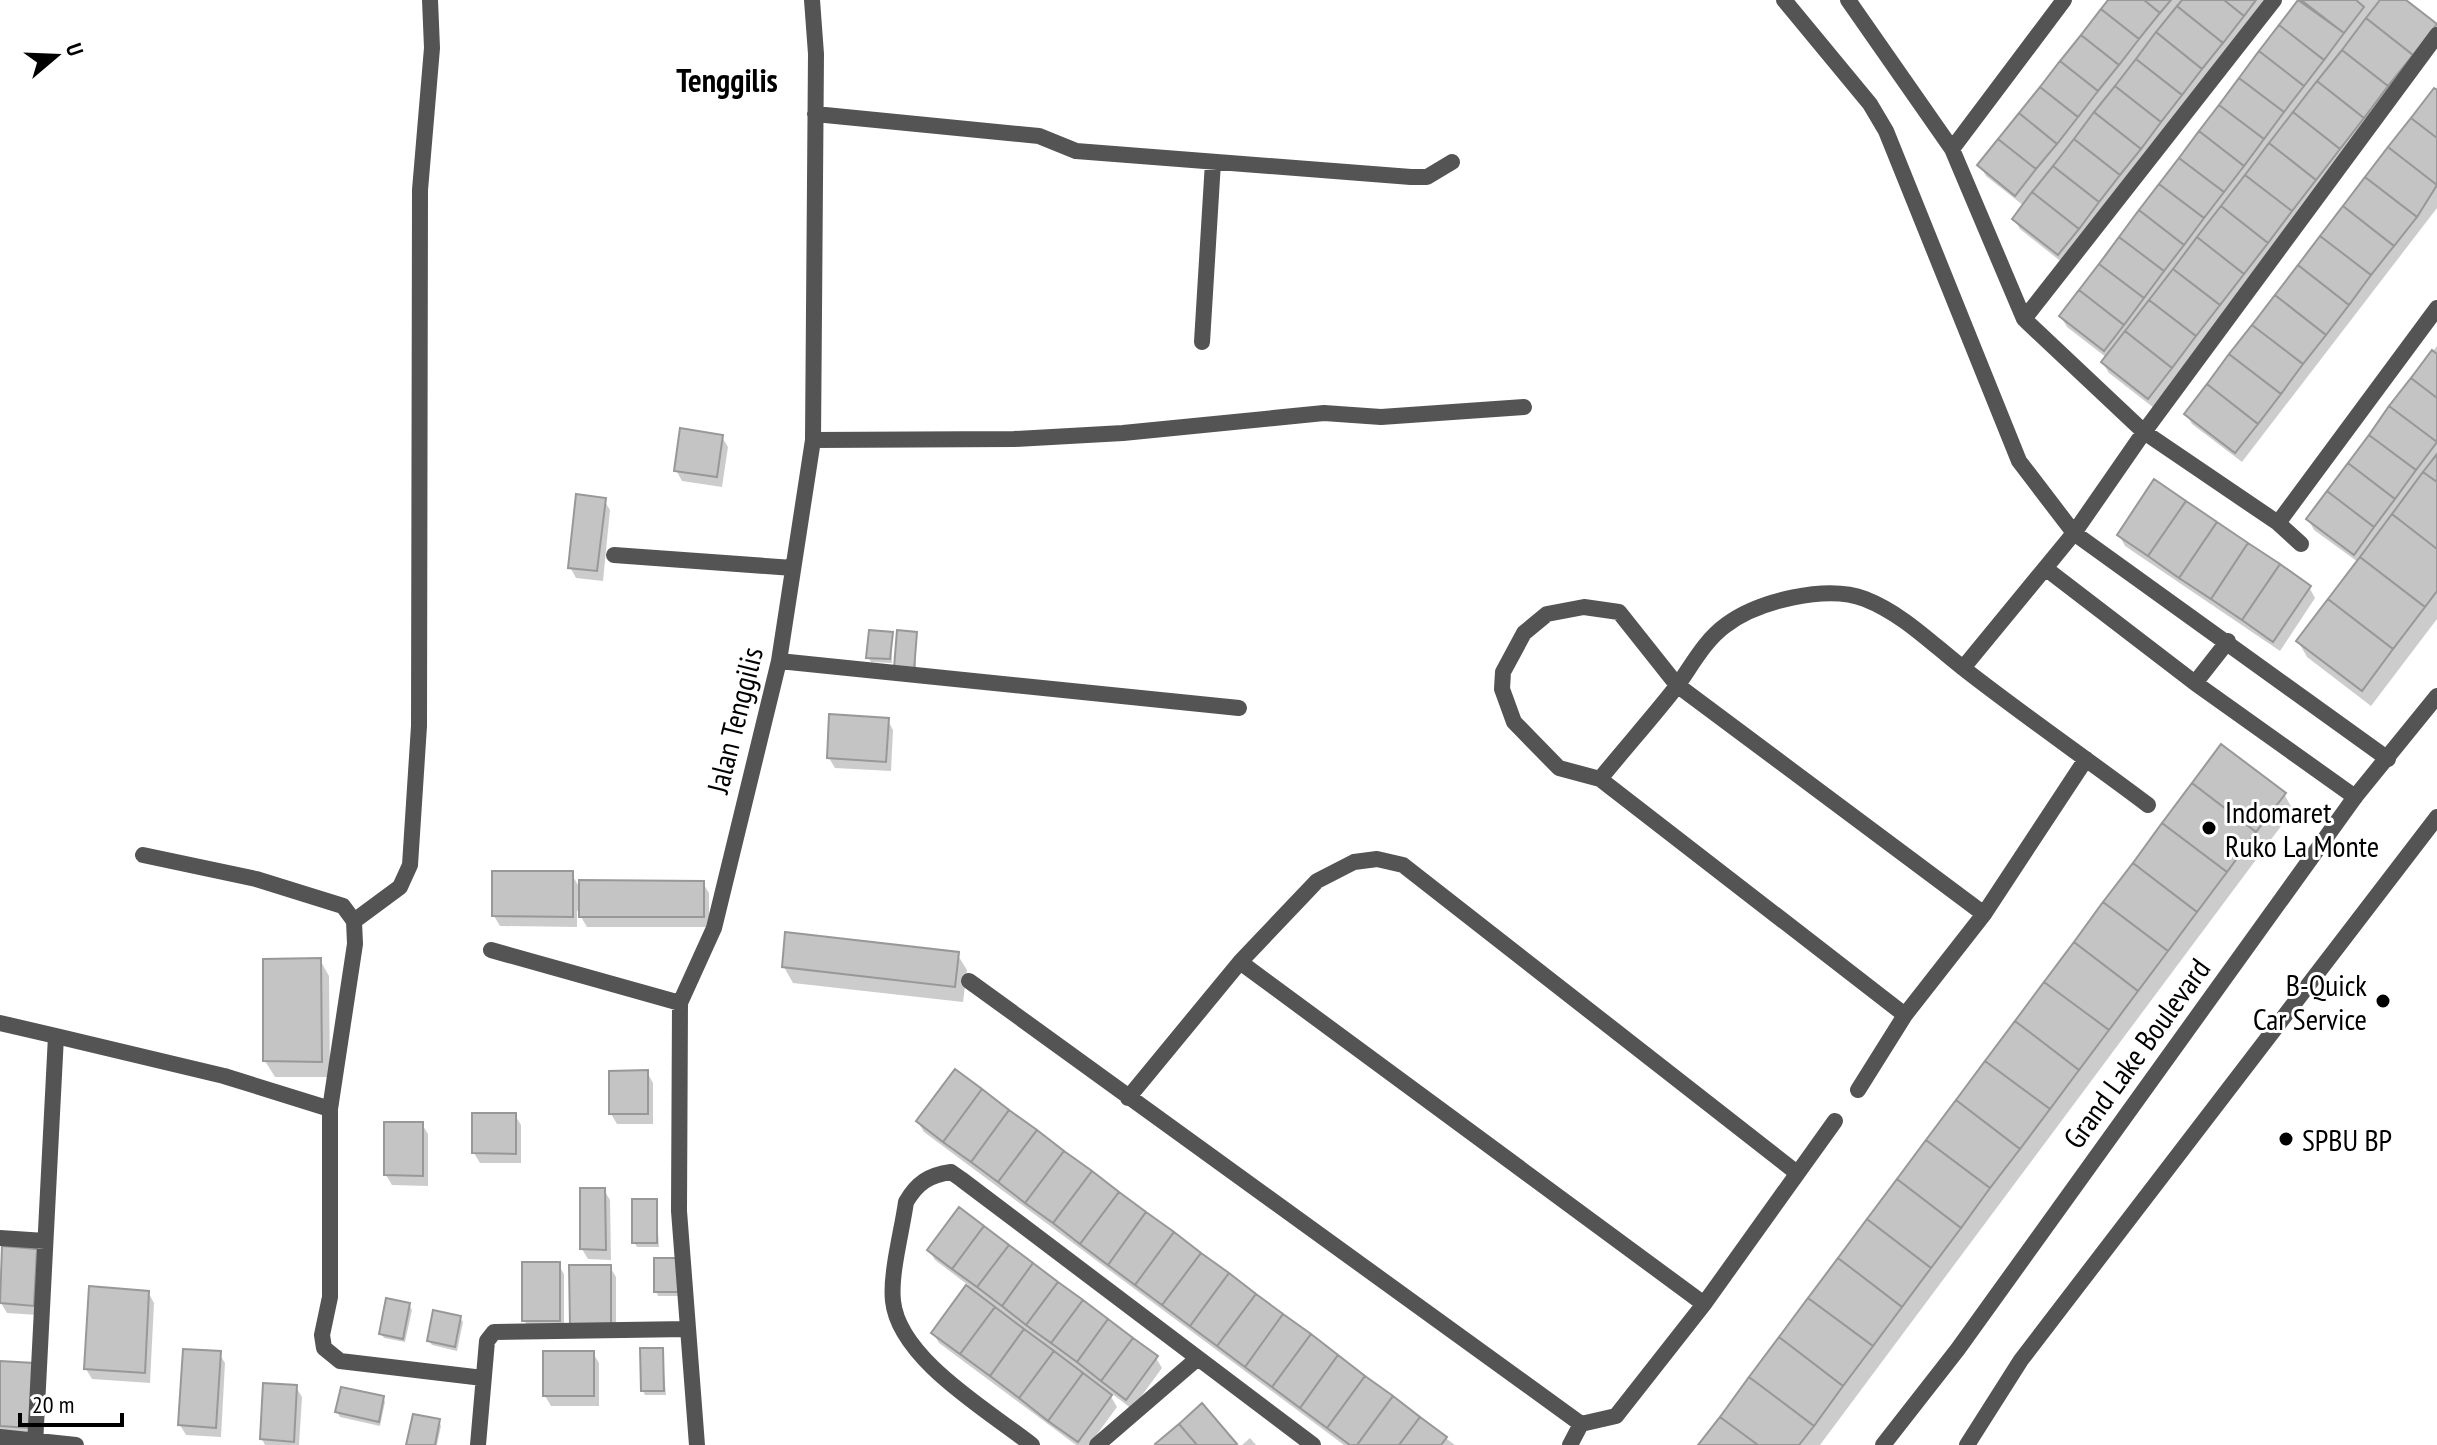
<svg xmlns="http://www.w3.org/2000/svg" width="2437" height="1445" viewBox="0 0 2437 1445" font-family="'PT Sans Narrow',sans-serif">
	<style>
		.shadow { fill: #0003 }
		.building { fill: #c4c4c4; stroke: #989898; stroke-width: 2 }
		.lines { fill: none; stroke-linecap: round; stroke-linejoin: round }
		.service { stroke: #545454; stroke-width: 16 }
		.minor { stroke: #545454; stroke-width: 16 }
		.tertiary { stroke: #545454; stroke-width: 16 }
		.poi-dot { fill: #000; stroke: #fff; stroke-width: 3 }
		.labels { text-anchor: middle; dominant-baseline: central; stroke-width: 6; stroke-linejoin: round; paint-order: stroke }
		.street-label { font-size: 30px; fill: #000; stroke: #fff }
		.poi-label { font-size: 30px; fill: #000; stroke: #fff; text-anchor: start }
		.neighbourhood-label { font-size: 32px; font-weight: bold; fill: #000; stroke: #fff }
	</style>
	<rect width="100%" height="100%" fill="#fff"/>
	<path class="shadow" d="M2111,0H2270L2064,264L2020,229L2014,219L2024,206L1986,176L1980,165Z
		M2301,0H2403L2437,28L2154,408L2109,373L2103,363L2107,358L2067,327L2061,317Z
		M2437,87V208L2242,462L2192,424L2186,414Z
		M2437,346V619L2371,706L2307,657L2298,641L2358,562L2314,530L2308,519Z
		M722,437L728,447L722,487L682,481L676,470Z
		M604,500L610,510L603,581L576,578L570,567Z
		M2119,535L2309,587L2315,598L2280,651L2125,546Z
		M891,634L892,663L871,662L868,657Z
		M916,634V674L899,672Z
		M887,719L893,730L891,771L835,768L829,758Z
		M2284,794L2293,810L1820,1445H1701Z
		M571,873L581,890L703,883L709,893V927H587L577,910V927L500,926L494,916Z
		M957,954L967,970L963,1002L793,983L784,967Z
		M320,960L329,976L330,1077H275L265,1061Z
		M647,1072L653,1083V1124H617L611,1114Z
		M955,1072L1455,1445H1344L924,1132L918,1122Z
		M515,1115L521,1125V1163H480L474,1153Z
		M422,1124L428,1134V1186L392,1185L386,1175Z
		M604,1190L610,1200L611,1260L588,1259L582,1249Z
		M656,1201L659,1247H637L634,1242Z
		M929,1250L1156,1358L1162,1368L1132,1409L1107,1390L1117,1407L1089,1445H1076L939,1343L933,1333L968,1285L935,1260Z
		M36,1251L42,1261L38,1315L7,1313L1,1303Z
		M681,1260L684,1296H658L656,1291Z
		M558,1264L564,1274V1331H530L524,1320Z
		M610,1267L616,1277V1336L578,1335Z
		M148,1292L154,1303L150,1383L92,1379L86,1369Z
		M409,1305L412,1310L405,1342L384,1338L381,1333Z
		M460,1318L463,1322L457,1351L432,1345L429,1341Z
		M662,1350L666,1395H645L643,1391Z
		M219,1353L225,1363L221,1437L186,1435L180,1425Z
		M593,1353L599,1363V1406H551L545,1396Z
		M0,1363L35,1437L0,1435Z
		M296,1387L302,1397L299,1445H265L262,1439Z
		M383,1397L385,1402L380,1426L340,1417L337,1412Z
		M439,1421L441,1426L437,1445H408Z
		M1250,1438L1256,1445H1242Z"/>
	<path class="building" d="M2108,0H2144L2160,13L2139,39L2101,9Z
		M2144,0H2171L2160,13Z
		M2182,0H2224L2244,16L2223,43L2177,6Z
		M2224,0H2256L2244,16Z
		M2298,0L2344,33L2324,60L2279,25Z
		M2301,0H2356L2364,7L2344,33Z
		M2380,0H2406L2437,24L2413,55L2366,18Z
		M2177,6L2223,43L2202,69L2156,32Z
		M2101,9L2139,39L2119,65L2081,35Z
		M2366,18L2413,55L2388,86L2342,50Z
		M2279,25L2324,60L2304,86L2259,51Z
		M2156,32L2202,69L2182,95L2136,59Z
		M2081,35L2119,65L2098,91L2060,61Z
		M2342,50L2388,86L2364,118L2317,81Z
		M2259,51L2304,86L2284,112L2239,78Z
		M2136,59L2182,95L2161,122L2115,86Z
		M2060,61L2098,91L2078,117L2040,87Z
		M2239,78L2284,112L2264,139L2219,105Z
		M2317,81L2364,118L2340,149L2293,112Z
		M2115,86L2161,122L2141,149L2094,112Z
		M2040,87L2078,117L2057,144L2019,113Z
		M2434,88L2437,90V138L2411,118Z
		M2219,105L2264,139L2244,166L2199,131Z
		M2094,112L2141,149L2120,175L2074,139Z
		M2293,112L2340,149L2316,180L2269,143Z
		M2019,113L2057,144L2036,169L1998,139Z
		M2411,118L2437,138V185L2388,147Z
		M2199,131L2244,166L2224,192L2179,158Z
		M1998,139L2036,169L2015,196L1977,165Z
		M2074,139L2120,175L2099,202L2053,166Z
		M2269,143L2316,180L2292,211L2245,175Z
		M2388,147L2437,185L2417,217L2365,177Z
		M2179,158L2224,192L2204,218L2159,184Z
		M2053,166L2099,202L2079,229L2032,192Z
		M2245,175L2292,211L2268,243L2221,206Z
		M2365,177L2417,217L2394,246L2343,206Z
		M2159,184L2204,218L2184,245L2139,210Z
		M2032,192L2079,229L2058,255L2012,219Z
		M2221,206L2268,243L2244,274L2197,237Z
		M2343,206L2394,246L2371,275L2320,236Z
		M2139,210L2184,245L2164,271L2119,237Z
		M2320,236L2371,275L2349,305L2298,265Z
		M2119,237L2164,271L2144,298L2099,264Z
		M2197,237L2244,274L2220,305L2173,269Z
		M2099,264L2144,298L2124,325L2079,290Z
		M2298,265L2349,305L2326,335L2275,295Z
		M2173,269L2220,305L2196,336L2149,300Z
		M2079,290L2124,325L2104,351L2059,316Z
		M2275,295L2326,335L2303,364L2252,325Z
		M2149,300L2196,336L2172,368L2125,331Z
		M2252,325L2303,364L2281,394L2229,354Z
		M2125,331L2172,368L2148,399L2101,362Z
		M2432,350L2437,354V398L2411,378Z
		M2229,354L2281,394L2258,424L2207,384Z
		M2411,378L2437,398V442L2389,406Z
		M2207,384L2258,424L2235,453L2184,414Z
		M2389,406L2437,442L2416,470L2369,435Z
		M680,428L723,435L717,477L674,471Z
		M2369,435L2416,470L2395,499L2348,463Z
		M2437,454V482L2423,472Z
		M2348,463L2395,499L2374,527L2327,491Z
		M2423,472L2437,482V549L2392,514Z
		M2154,479L2186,501L2148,556L2117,535Z
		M2327,491L2374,527L2354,555L2306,519Z
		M576,494L606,498L597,571L568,568Z
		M2186,501L2217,522L2179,578L2148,556Z
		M2392,514L2437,549V591L2425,607L2360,557Z
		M2217,522L2248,543L2211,599L2179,578Z
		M2248,543L2280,564L2242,620L2211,599Z
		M2360,557L2425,607L2393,649L2328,599Z
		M2280,564L2311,586L2273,642L2242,620Z
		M2328,599L2393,649L2362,691L2296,641Z
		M869,630L893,632L890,659L866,658Z
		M897,630L917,632L914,670L894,668Z
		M829,714L889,718L886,762L827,758Z
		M2221,744L2286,793L2256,832L2192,783Z
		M2192,783L2256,832L2227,872L2162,823Z
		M2162,823L2227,872L2197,912L2133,863Z
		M2133,863L2197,912L2168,951L2103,902Z
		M492,871H573V917L492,916Z
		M579,880L704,881V917H579Z
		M2103,902L2168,951L2138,991L2074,942Z
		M785,932L959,952L955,987L782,967Z
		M2074,942L2138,991L2109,1030L2044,982Z
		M321,958L322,1062L263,1061V959Z
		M2044,982L2109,1030L2079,1070L2015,1021Z
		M2015,1021L2079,1070L2050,1109L1985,1061Z
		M1985,1061L2050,1109L2020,1149L1956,1100Z
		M955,1069L982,1089L943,1142L916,1121Z
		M648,1070V1114H609V1071Z
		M982,1089L1009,1110L971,1162L943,1142Z
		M1956,1100L2020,1149L1990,1188L1926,1140Z
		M1009,1110L1037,1130L998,1182L971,1162Z
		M472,1113H516V1154L472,1153Z
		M384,1122H423V1176L384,1175Z
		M1037,1130L1064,1151L1025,1203L998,1182Z
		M1926,1140L1990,1188L1961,1228L1897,1179Z
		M1064,1151L1092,1171L1053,1223L1025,1203Z
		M1092,1171L1119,1192L1080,1244L1053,1223Z
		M1897,1179L1961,1228L1931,1268L1867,1219Z
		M580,1188H605L606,1250L580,1249Z
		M1119,1192L1146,1212L1108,1265L1080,1244Z
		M632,1199H657V1243H632Z
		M959,1207L984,1226L952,1269L927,1250Z
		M1146,1212L1174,1232L1135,1285L1108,1265Z
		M1867,1219L1931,1268L1902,1307L1838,1258Z
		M984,1226L1009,1245L977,1287L952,1269Z
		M1174,1232L1201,1253L1162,1305L1135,1285Z
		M1009,1245L1033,1263L1002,1306L977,1287Z
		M2,1246L37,1249L34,1306L0,1303Z
		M1201,1253L1229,1273L1190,1326L1162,1305Z
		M654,1258H682V1292H654Z
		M1838,1258L1902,1307L1873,1346L1808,1298Z
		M522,1262H560V1321H522Z
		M1033,1263L1058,1282L1026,1325L1002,1306Z
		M569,1265H611V1326H570Z
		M1229,1273L1256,1294L1217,1346L1190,1326Z
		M1058,1282L1083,1300L1051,1343L1026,1325Z
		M966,1285L995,1307L960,1354L931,1333Z
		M89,1286L149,1291L145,1373L84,1369Z
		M1256,1294L1283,1314L1245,1367L1217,1346Z
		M386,1298L410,1303L403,1339L379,1334Z
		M1808,1298L1873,1346L1843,1386L1779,1337Z
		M1083,1300L1108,1319L1077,1362L1051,1343Z
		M995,1307L1024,1329L990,1376L960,1354Z
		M433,1310L461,1316L455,1347L427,1341Z
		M1283,1314L1311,1334L1272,1387L1245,1367Z
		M1108,1319L1133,1338L1101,1381L1077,1362Z
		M1024,1329L1054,1351L1019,1398L990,1376Z
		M1311,1334L1338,1355L1300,1408L1272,1387Z
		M1779,1337L1843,1386L1814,1426L1749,1377Z
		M1133,1338L1158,1356L1126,1400L1101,1381Z
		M640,1348H663L664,1391H641Z
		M183,1349L221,1351L216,1428L178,1425Z
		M543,1351H594V1396H543Z
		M1054,1351L1083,1373L1048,1421L1019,1398Z
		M1338,1355L1365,1376L1327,1428L1300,1408Z
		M0,1361L34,1363L30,1428L0,1426Z
		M1083,1373L1112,1395L1078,1442L1048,1421Z
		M1365,1376L1393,1396L1357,1445H1350L1327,1428Z
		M1749,1377L1814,1426L1799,1445H1758L1720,1417Z
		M263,1383L297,1385L294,1442L260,1439Z
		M341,1387L384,1396L379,1422L335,1412Z
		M1393,1396L1420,1417L1399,1445H1357Z
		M1202,1403L1237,1444L1235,1445H1197L1179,1424Z
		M413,1414L440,1419L435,1445H406Z
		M1420,1417L1447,1437L1441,1445H1399Z
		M1720,1417L1758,1445H1698Z
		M1179,1424L1197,1445H1156L1155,1444Z"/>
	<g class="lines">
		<path class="service" d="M143,855L256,879L343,906L354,921L355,944L330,1109
			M354,921L400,887L410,865L419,726L420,190L432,48L430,0"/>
		<path class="minor" d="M1784,0L1870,104L1886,131L2019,461L2074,533L2388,759
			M1848,0L1952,149L2024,319
			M2274,0L2024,319L2144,432L2278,523L2437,308
			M815,114L1039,136L1076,151L1411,177H1427L1452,162
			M1952,149L2064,0
			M1202,342L1213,162
			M813,440L1014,439L1123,433L1324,413L1381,417L1524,407
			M2278,523L2301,544
			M614,555L793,568
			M2045,568L2195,683L2355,797
			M779,661L1239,708
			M1963,668L2074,533L2144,432L2437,35
			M2195,683L2228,641
			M1600,779L1905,1015
			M1984,914L1677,685L1619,612L1584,607L1547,614L1524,633L1503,672L1502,689L1514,722L1559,768L1600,779C1625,748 1652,718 1677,686C1692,665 1705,640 1726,625C1758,601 1827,584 1865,599C1903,614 1931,643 1963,668C2023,715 2087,759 2148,805
			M491,950L680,1003
			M1240,962L1704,1304
			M969,981L1581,1424L1616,1416L1704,1304L1835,1121
			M0,1023L56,1036
			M1858,1090L1905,1015L1984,914L2086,759
			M1128,1098L1240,962L1317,881L1354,862L1377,859L1403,865L1797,1173
			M0,1238L45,1241
			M0,1437L76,1445
			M35,1445L56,1036L224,1076L330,1109V1297L322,1335L324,1348L340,1361L483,1378
			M478,1445L487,1341L494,1332L688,1329
			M697,1445L679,1211L680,1003L714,928L779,661L813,440L816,54L812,0
			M1032,1445C989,1411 899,1359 893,1301C890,1274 902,1231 906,1202C917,1183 929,1175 951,1172L961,1179L1313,1445
			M1097,1445L1198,1358
			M1570,1445L1581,1424"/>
		<path class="tertiary" d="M1883,1445L1958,1349L2355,797L2437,696
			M1967,1445L2021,1360L2437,817"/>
	</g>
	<g class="poi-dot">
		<circle cx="2209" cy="828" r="8"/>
		<circle cx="2383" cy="1001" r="8"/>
		<circle cx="2286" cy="1139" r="8"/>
	</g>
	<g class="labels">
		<g class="street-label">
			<text transform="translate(734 720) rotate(-76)">Jalan Tenggilis</text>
			<text transform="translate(2136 1053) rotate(-54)">Grand Lake Boulevard</text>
		</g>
		<g class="poi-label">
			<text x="2225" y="811">Indomaret<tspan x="2225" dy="34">Ruko La Monte</tspan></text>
			<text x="2367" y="984" text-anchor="end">B-Quick<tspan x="2367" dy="34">Car Service</tspan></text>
			<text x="2302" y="1139">SPBU BP</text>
		</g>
		<g class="neighbourhood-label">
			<text x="727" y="80">Tenggilis</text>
		</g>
	</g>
	<g transform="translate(56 56) rotate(71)" stroke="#ffffff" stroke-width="6" paint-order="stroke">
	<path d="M0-6L14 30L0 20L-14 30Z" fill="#000000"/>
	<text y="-12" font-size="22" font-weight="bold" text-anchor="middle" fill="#000000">U</text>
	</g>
	<path d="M20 1413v12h102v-12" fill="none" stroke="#000000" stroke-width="4"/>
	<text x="32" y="1413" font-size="24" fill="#000000" stroke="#ffffff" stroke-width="6" paint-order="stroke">20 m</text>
</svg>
